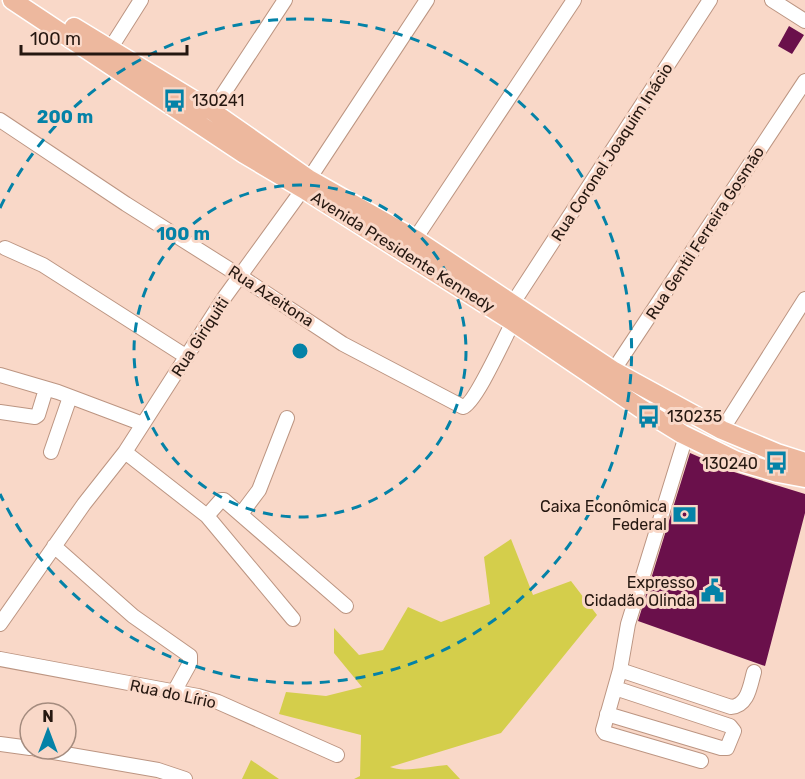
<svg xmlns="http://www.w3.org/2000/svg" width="805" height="779" viewBox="0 0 805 779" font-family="Rubik,sans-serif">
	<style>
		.green { fill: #d4ce4b }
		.building { fill: #6a104b }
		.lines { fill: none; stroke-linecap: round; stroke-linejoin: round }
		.minor-casing { stroke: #bc9582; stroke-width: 16 }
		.major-casing { stroke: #fff; stroke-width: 21 }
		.minor { stroke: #fff; stroke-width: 14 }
		.major { stroke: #edb89e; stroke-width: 18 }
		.ring { fill: none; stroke: #0482a7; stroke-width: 3; stroke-dasharray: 10 8 }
		.labels { text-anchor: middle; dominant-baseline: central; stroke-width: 6; stroke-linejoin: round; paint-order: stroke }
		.poi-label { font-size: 16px; fill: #251710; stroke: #f9d8c8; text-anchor: end }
		.street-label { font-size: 16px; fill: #251710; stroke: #f9d8c8 }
		.centre { fill: #0482a7; stroke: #f9d8c8; stroke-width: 3 }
		.ring-label { font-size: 18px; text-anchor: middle; font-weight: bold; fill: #0482a7; stroke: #f9d8c8; stroke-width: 6; stroke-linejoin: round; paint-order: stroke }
	</style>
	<rect width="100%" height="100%" fill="#f9d8c8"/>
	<path class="green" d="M511,539L533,595L571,581L597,615L501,733L390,767C403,773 431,766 447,765L460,779H354L360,776L361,735L279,714L286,692L326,696L362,687L334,653V628L359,655L383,650L408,607L441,622L490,604L484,557Z
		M251,760L279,779H242Z"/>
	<path class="building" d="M789,26L804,35L792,54L778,46Z
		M690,453L734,472L805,494V513L765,666L638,621Z"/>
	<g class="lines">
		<defs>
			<path id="minor" d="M772,0L805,21
				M110,49L141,0
				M212,111L285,0
				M0,120L126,204L240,276L343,344L463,407C475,404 505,337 513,322
				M309,179L427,0
				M415,239L574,0
				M5,248L43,265L187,357
				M513,303L710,0
				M0,375L58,392L143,424
				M609,377L805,81
				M0,412L35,417L38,415L46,389
				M722,430L805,299
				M686,436L628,624L620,670L603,730L605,733L701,761
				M51,452L70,397
				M125,452L207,516L293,619
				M241,514L259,490L287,418
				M207,516L221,500H224L346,606
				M54,546L133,616L190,656V663L174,692
				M0,624L84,504L125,452L224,298L303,189
				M0,659L198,696L218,702L337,755
				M620,670L731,707C748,706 750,686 754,672
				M607,714L721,748H727L734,731L730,726L615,688
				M0,744L30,748
				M36,749L158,770L185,779"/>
			<path id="major" d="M12,0L244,154L303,189L513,322L640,408L682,434L737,461L778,473L805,478
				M74,27L212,111L309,179L415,239L614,371L722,430L777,453L805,462"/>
		</defs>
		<use href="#minor" class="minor-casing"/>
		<use href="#major" class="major-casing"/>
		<use href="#minor" class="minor"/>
		<use href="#major" class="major"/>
	</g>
	<g class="ring">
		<circle cx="300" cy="351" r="166"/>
		<path d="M0 208A332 332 0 1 1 0 494"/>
	</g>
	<defs>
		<symbol id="bus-bare" viewBox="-9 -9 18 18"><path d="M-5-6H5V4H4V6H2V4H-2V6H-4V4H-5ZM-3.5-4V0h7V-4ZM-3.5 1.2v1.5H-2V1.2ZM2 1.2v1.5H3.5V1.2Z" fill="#0482a7" stroke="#f9d8c8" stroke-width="2.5" paint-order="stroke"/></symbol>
		<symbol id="bank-bare" viewBox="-9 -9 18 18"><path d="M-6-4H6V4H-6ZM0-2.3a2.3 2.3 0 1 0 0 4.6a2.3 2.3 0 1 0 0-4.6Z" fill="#0482a7" stroke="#f9d8c8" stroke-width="2.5" paint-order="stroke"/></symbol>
		<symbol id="civic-bare" viewBox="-9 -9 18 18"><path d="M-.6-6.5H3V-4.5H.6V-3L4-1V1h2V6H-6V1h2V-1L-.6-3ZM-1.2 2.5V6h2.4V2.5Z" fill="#0482a7" stroke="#f9d8c8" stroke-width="2.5" paint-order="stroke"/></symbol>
	</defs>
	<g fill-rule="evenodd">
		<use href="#bus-bare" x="158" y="84" width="33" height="33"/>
		<use href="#bus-bare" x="632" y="400" width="33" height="33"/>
		<use href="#bus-bare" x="760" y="446" width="33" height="33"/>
		<use href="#bank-bare" x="668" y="498" width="33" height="33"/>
		<use href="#civic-bare" x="696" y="574" width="33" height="33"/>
	</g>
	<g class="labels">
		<g class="poi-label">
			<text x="192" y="100" text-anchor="start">130241</text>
			<text x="667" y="416" text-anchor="start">130235</text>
			<text x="758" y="463">130240</text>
			<text x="667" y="506">Caixa Econômica<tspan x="667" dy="18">Federal</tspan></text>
			<text x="695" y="582">Expresso<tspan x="695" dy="18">Cidadão Olinda</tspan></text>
		</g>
		<g class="street-label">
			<text transform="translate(612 152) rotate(-57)">Rua Coronel Joaquim Inácio</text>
			<text transform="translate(705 233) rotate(-57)">Rua Gentil Ferreira Gosmão</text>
			<text transform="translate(403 252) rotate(32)">Avenida Presidente Kennedy</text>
			<text transform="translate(271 296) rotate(33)">Rua Azeitona</text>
			<text transform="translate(200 337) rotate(-57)">Rua Giriquiti</text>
			<text transform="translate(173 694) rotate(12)">Rua do Lírio</text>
		</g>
	</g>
	<circle cx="300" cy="351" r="9" class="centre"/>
	<g class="ring-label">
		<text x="65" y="123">200 m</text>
		<text x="183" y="240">100 m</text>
	</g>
	<g transform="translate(48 731)"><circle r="28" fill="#f9d8c8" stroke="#a48b7e" stroke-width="1.5"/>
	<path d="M0-4.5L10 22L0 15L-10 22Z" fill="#0482a7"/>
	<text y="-9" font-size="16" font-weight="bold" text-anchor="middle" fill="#251710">N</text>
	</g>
	<path d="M21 45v9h166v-9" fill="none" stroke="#251710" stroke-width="3"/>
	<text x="30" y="45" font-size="18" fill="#251710" stroke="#f9d8c8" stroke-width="4.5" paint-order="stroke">100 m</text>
</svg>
